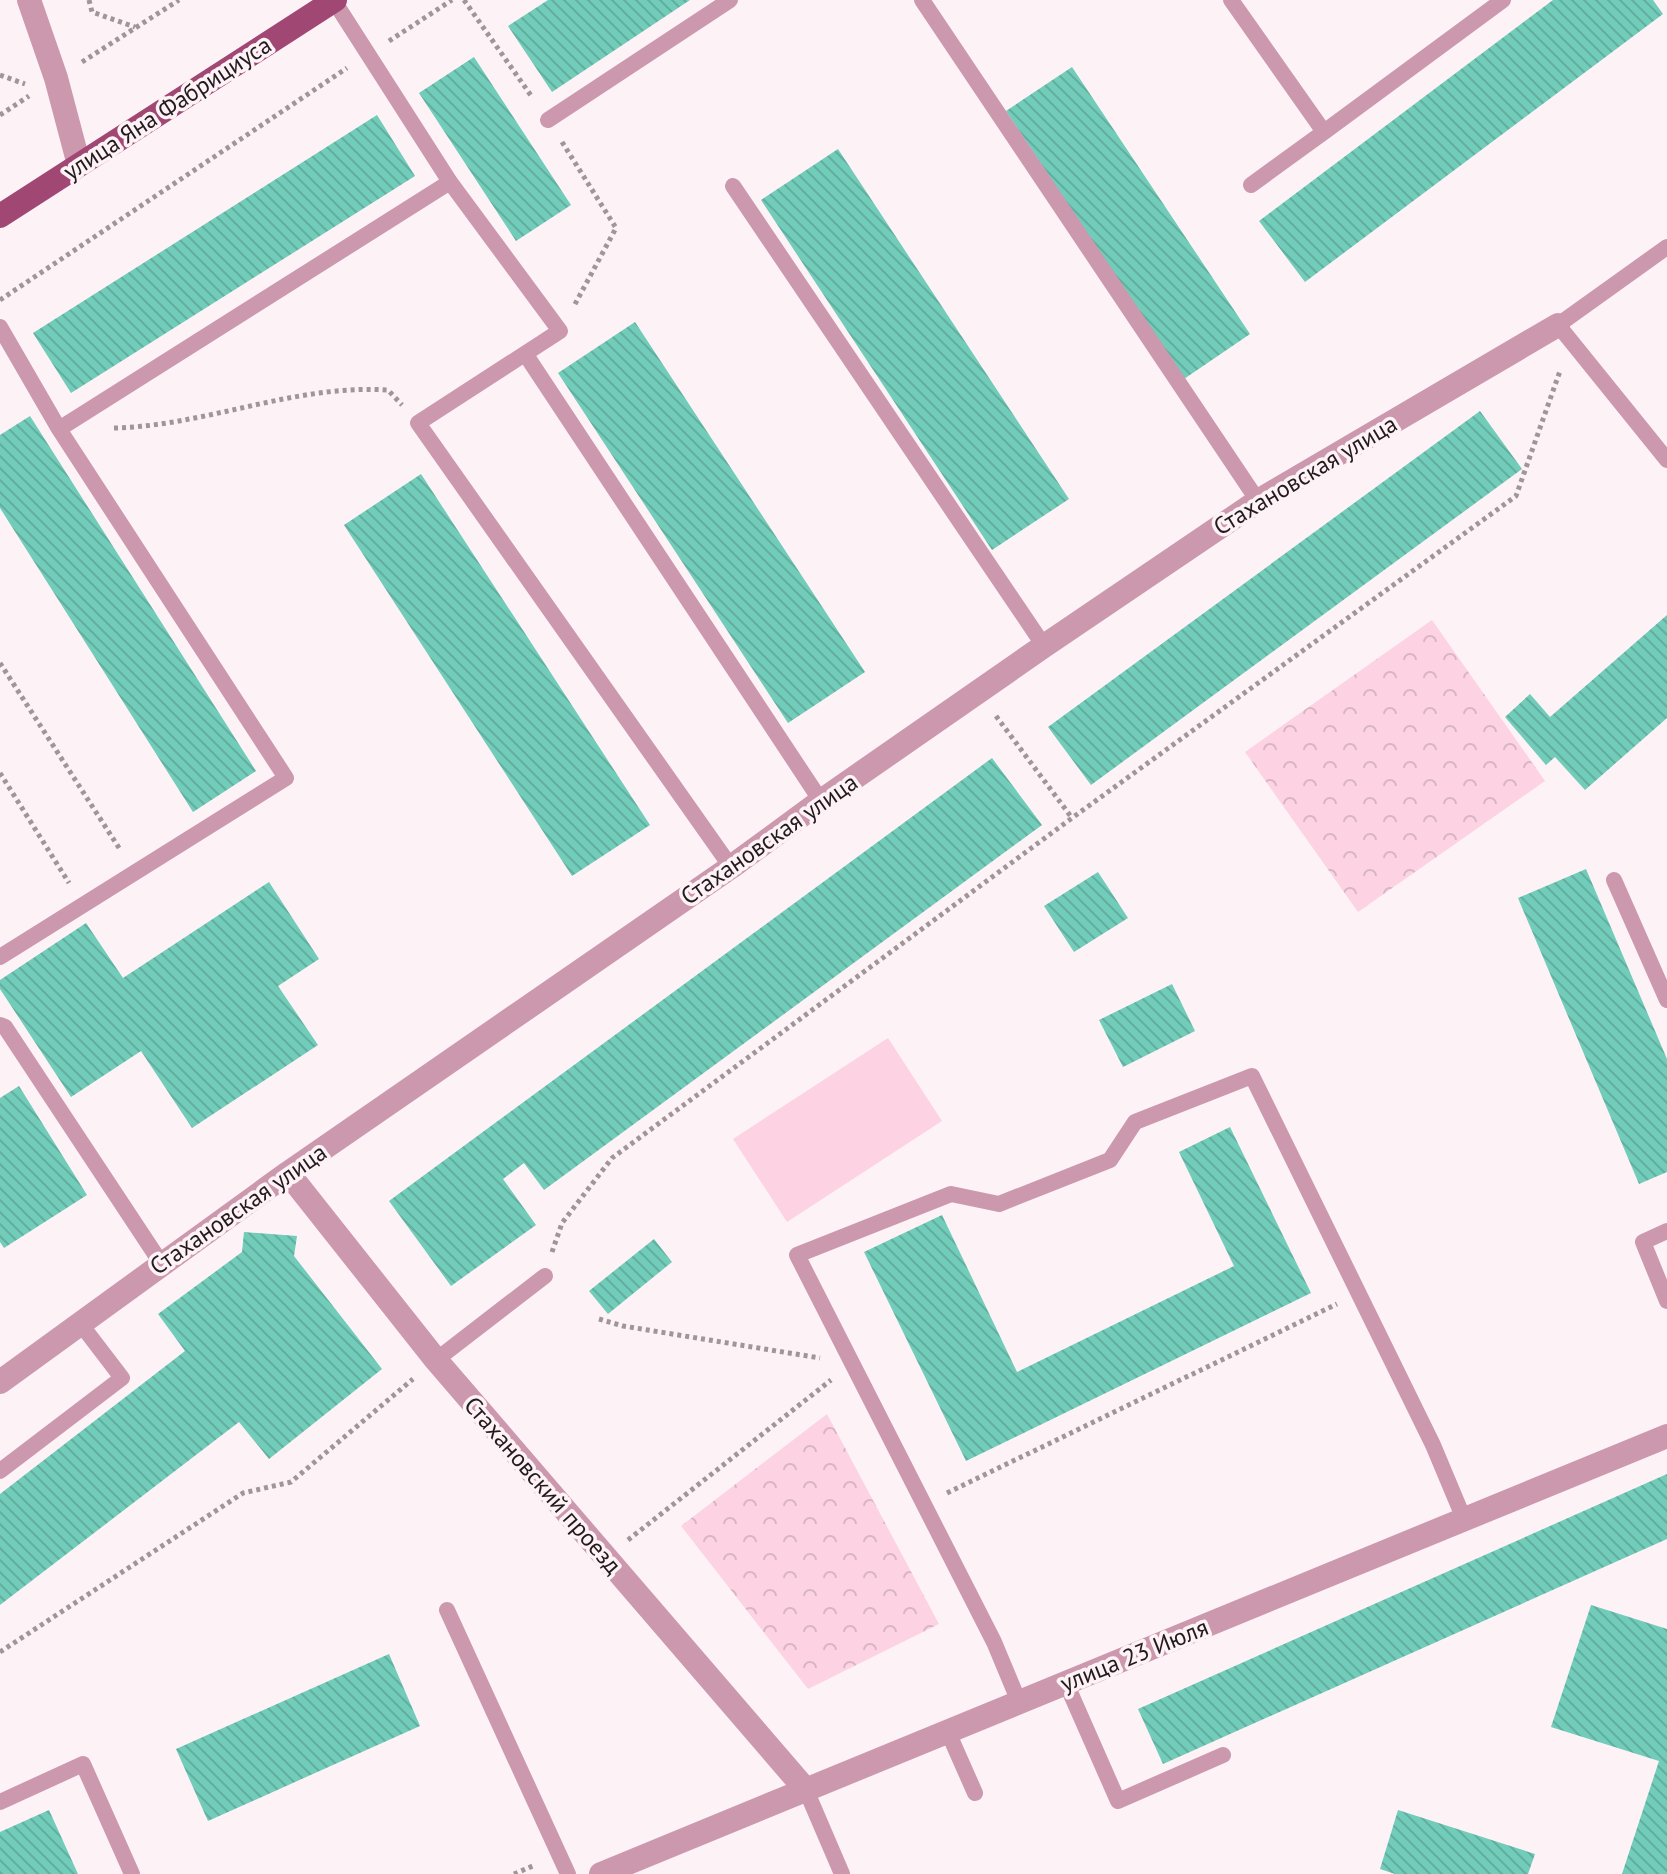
<svg xmlns="http://www.w3.org/2000/svg" width="1667" height="1874" viewBox="0 0 1667 1874" font-family="'PT Sans',sans-serif">
	<style>
		.park { fill: url(#park-crowns) }
		.garden { fill: #fdd3e4 }
		.building { fill: url(#building-back-hatch) }
		.lines { fill: none; stroke-linecap: round; stroke-linejoin: round }
		.path { stroke: #a0969a; stroke-width: 5; stroke-dasharray: 4 4; stroke-linecap: butt }
		.lane { stroke: #cc98ae; stroke-width: 16 }
		.street { stroke: #cc98ae; stroke-width: 24 }
		.primary { stroke: #a14773; stroke-width: 24 }
		.labels { text-anchor: middle; dominant-baseline: central; stroke-width: 7; stroke-linejoin: round; paint-order: stroke }
		.street-label { font-size: 24px; fill: #231a1e; stroke: #fdf2f6 }
	</style>
	<defs>
		<pattern id="park-crowns" width="20" height="18" patternUnits="userSpaceOnUse" patternTransform="scale(2)"><rect width="20" height="18" fill="#fdd3e4"/><path d="M2 6a3 3 0 1 1 6 0M12 15a3 3 0 1 1 6 0" fill="none" stroke="#d9b5c3"/></pattern>
		<pattern id="building-back-hatch" width="6" height="6" patternUnits="userSpaceOnUse" patternTransform="scale(2)"><rect width="6" height="6" fill="#71ccb9"/><path d="M-1 5l2 2M0 0l6 6M5-1l2 2" fill="none" stroke="#62af9f"/></pattern>
	</defs>
	<rect width="100%" height="100%" fill="#fdf2f6"/>
	<path class="park" d="M1432,620L1545,781L1358,912L1245,752Z
		M827,1414L939,1624L808,1689L681,1526Z"/>
	<path class="garden" d="M888,1038L942,1121L787,1222L733,1139Z"/>
	<path class="building" d="M548,0H690L552,92L508,26Z
		M1553,0H1653L1663,14L1305,282L1259,221Z
		M474,57L571,205L516,241L419,93Z
		M1072,67L1250,334L1184,379L1006,111Z
		M377,115L415,176L71,393L33,333Z
		M838,149L1069,499L992,550L761,200Z
		M635,322L865,672L788,723L558,373Z
		M1480,411L1522,469L1091,785L1048,727Z
		M30,416L256,771L193,812L0,508V435Z
		M421,474L650,825L572,876L344,525Z
		M1667,615V718L1585,790L1555,757L1546,765L1505,717L1530,694L1550,717Z
		M992,758L1042,825L544,1190L524,1163L503,1179L536,1225L451,1286L389,1201Z
		M1586,869L1667,1059V1172L1639,1184L1518,898Z
		M1098,872L1128,918L1074,952L1044,906Z
		M269,882L319,959L278,986L318,1045L192,1128L141,1051L71,1097L0,989V980L86,923L123,978Z
		M1172,984L1195,1031L1123,1067L1099,1020Z
		M19,1086L87,1195L4,1248L0,1242V1098Z
		M1230,1127L1311,1293L966,1461L864,1252L942,1215L1017,1372L1234,1266L1179,1152Z
		M244,1232L297,1236L294,1256L382,1369L269,1459L239,1422L0,1605V1494L185,1351L158,1314L242,1252Z
		M654,1239L672,1262L608,1314L589,1291Z
		M1667,1474V1539L1163,1764L1138,1709Z
		M1591,1605L1667,1629V1874H1622L1659,1761L1551,1727Z
		M389,1654L420,1726L208,1821L176,1749Z
		M49,1810L78,1874H0V1832Z
		M1398,1810L1535,1854L1528,1874H1395L1380,1869Z"/>
	<g class="lines">
		<path class="path" d="M89,0L92,12L135,27
			M464,0L532,97
			M389,41L452,0
			M82,62L179,0
			M0,75L25,84
			M0,115L29,96
			M562,142L616,228L574,306
			M0,300L347,68
			M114,428C206,426 294,384 388,390L402,405
			M0,663L121,851
			M996,716L1072,818
			M0,773L69,883
			M552,1252L562,1223L612,1158L1072,818L1516,496L1560,371
			M599,1319L623,1326L820,1358
			M947,1493L1337,1304
			M628,1540L831,1380
			M0,1652L243,1493L291,1482L413,1379
			M514,1874L535,1865"/>
		<path class="lane" d="M922,0L1258,501
			M1231,0L1324,132L1503,0
			M334,1L450,182L560,331L418,423L731,867
			M548,120L730,0
			M1251,185L1324,132
			M733,186L1044,646
			M1667,247L1558,325L1667,460
			M0,327L59,429L286,778L0,957
			M526,355L821,801
			M59,429L450,182
			M1614,880L1667,1000
			M0,1025L5,1027L161,1263
			M1667,1231L1643,1242L1667,1301
			M436,1360L545,1276
			M0,1471L122,1378L80,1323
			M447,1610L568,1874
			M1066,1683L1118,1801L1223,1755
			M1019,1702L994,1642L797,1255L951,1194L999,1204L1110,1160L1135,1122L1252,1076L1433,1445L1464,1519
			M948,1732L975,1793
			M806,1790L842,1874
			M0,1802L83,1764L132,1874"/>
		<path class="street" d="M29,0L56,78L79,165
			M288,1173L436,1360L806,1790
			M0,1382L288,1173L731,867L821,801L1044,646L1258,501L1558,325
			M601,1874L1667,1436"/>
		<path class="primary" d="M0,216L335,0"/>
	</g>
	<g class="labels">
		<g class="street-label">
			<text transform="translate(167 108) rotate(-33)">улица Яна Фабрициуса</text>
			<text transform="translate(1305 475) rotate(-31)">Стахановская улица</text>
			<text transform="translate(769 839) rotate(-35)">Стахановская улица</text>
			<text transform="translate(238 1209) rotate(-35)">Стахановская улица</text>
			<text transform="translate(543 1485) rotate(49)">Стахановский проезд</text>
			<text transform="translate(1134 1655) rotate(-22)">улица 23 Июля</text>
		</g>
	</g>
</svg>
